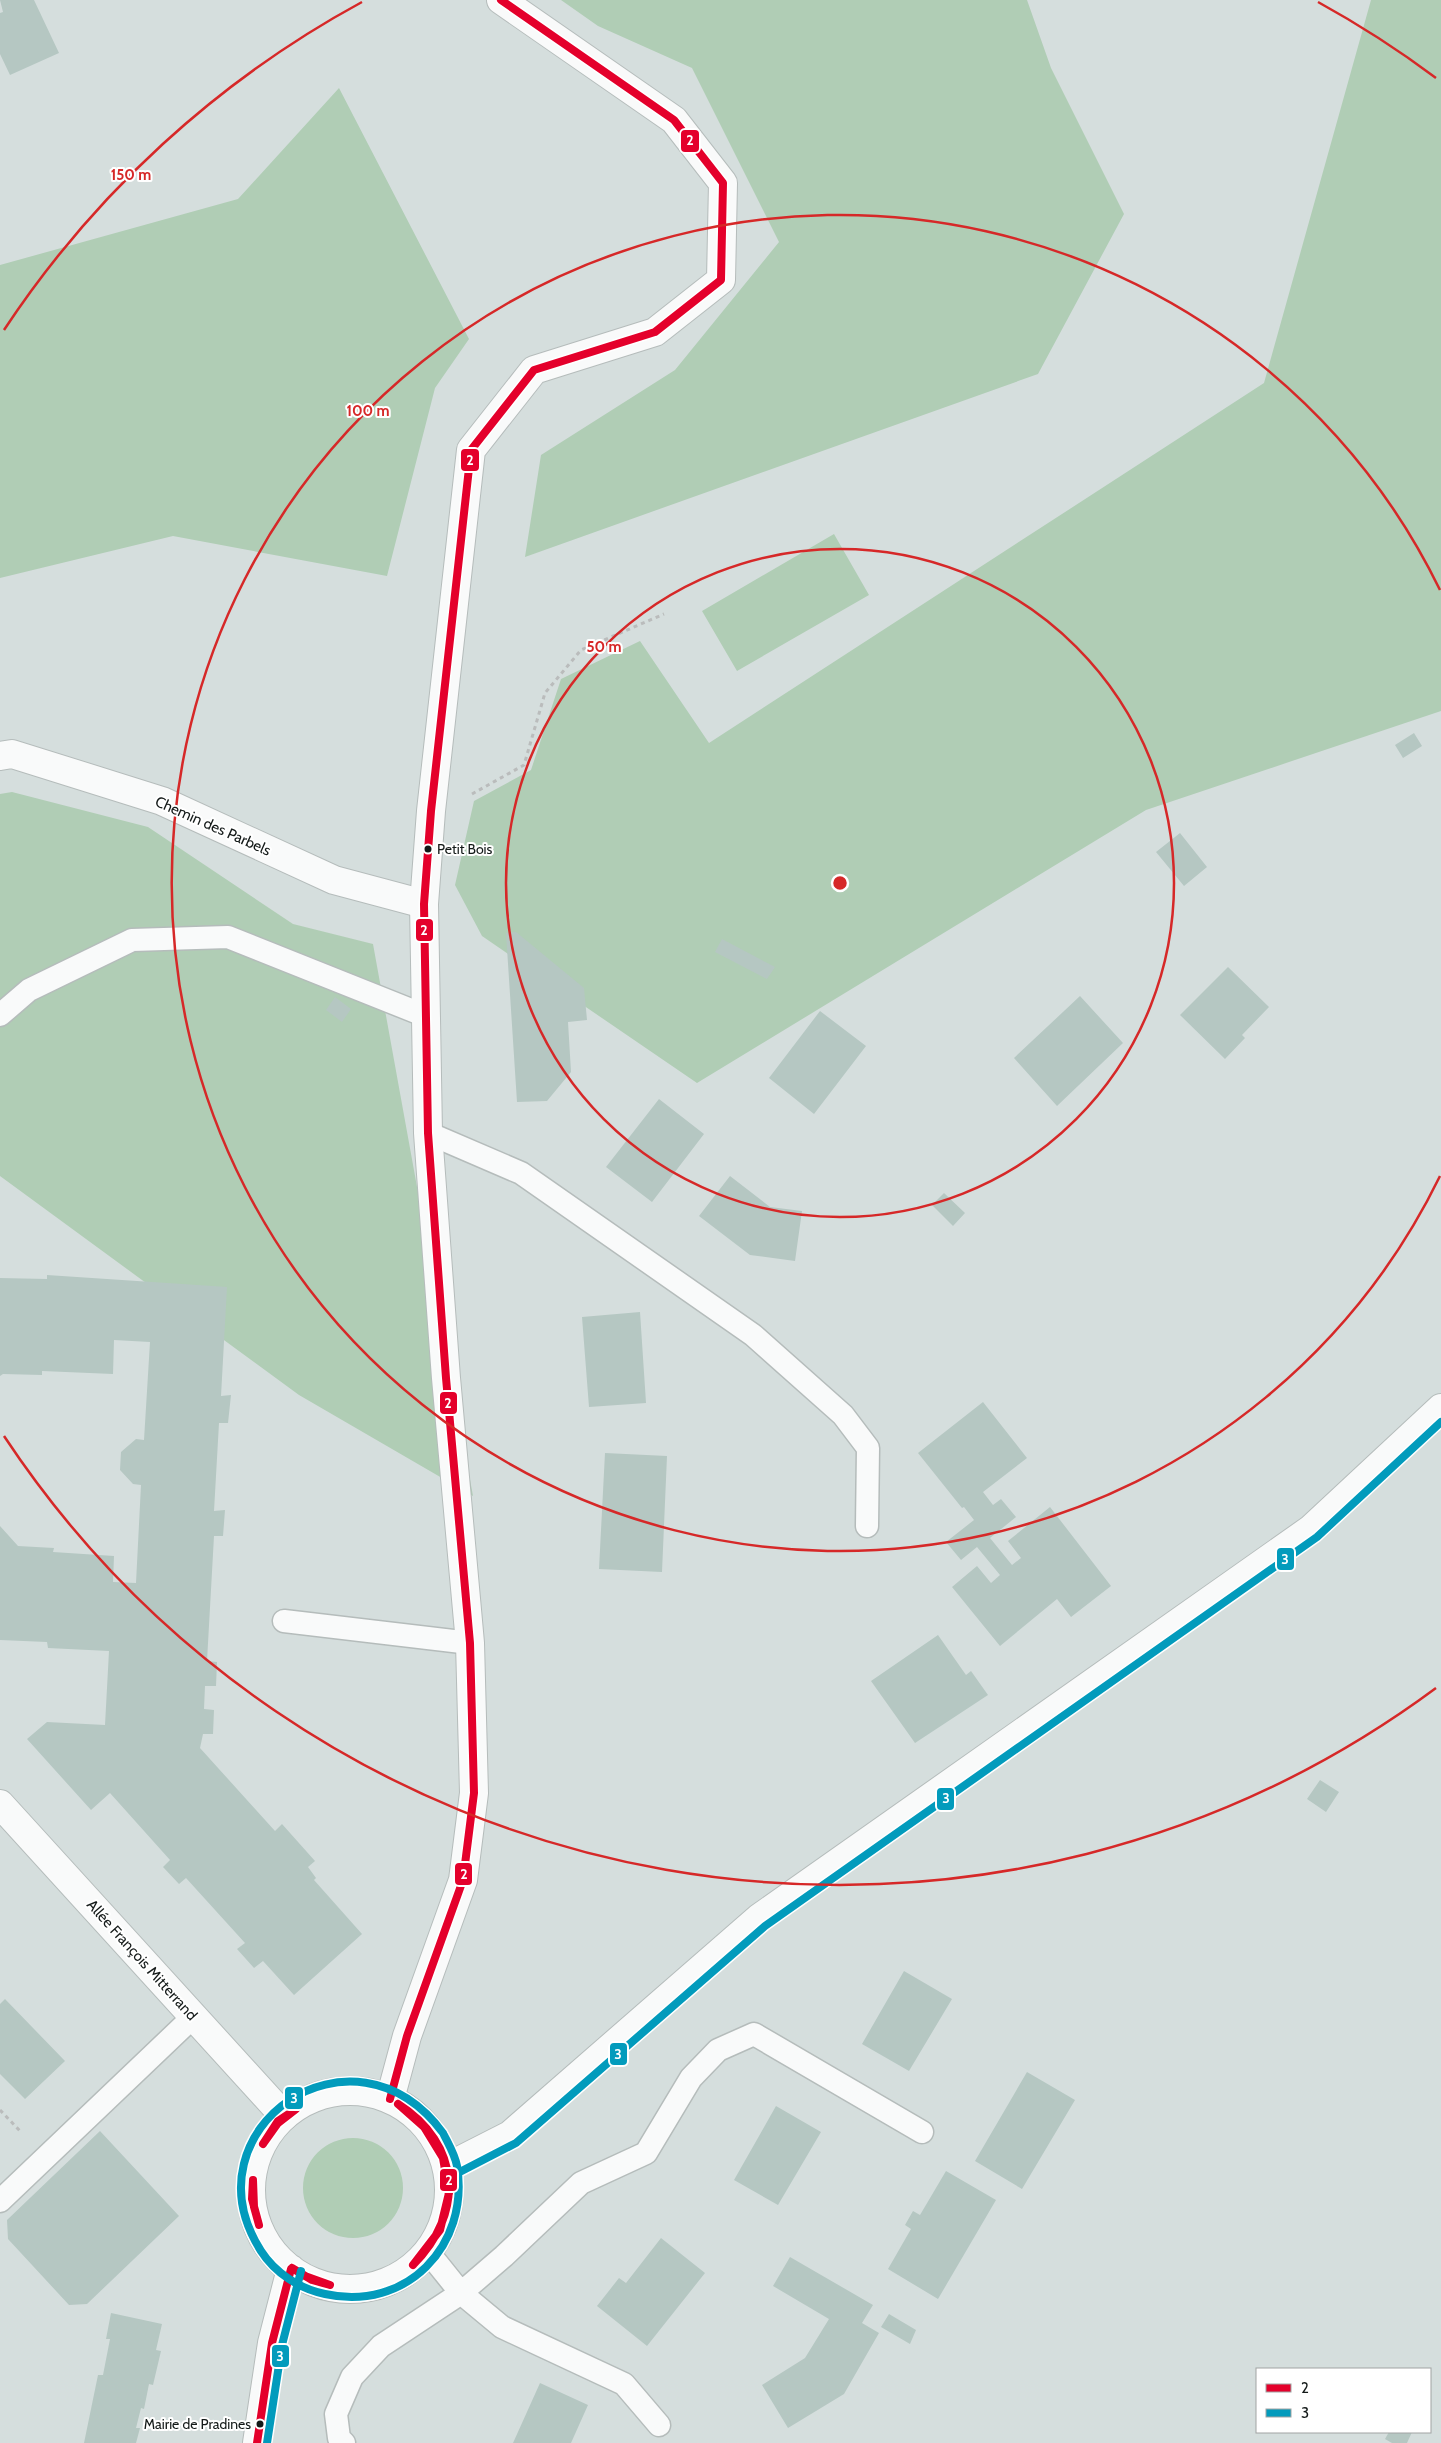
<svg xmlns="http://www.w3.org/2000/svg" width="1441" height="2443" viewBox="0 0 1441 2443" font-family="Cabin,sans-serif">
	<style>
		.green { fill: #b0cdb5 }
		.building { fill: #b5c7c2 }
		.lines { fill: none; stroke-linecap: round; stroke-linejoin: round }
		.service-casing { stroke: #b5bcbb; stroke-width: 25 }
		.minor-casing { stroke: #b5bcbb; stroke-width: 30 }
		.tertiary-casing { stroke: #b5bcbb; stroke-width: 30 }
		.secondary-casing { stroke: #b5bcbb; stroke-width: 30 }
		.path { stroke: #babcbc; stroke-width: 3; stroke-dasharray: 4 4; stroke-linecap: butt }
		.service { stroke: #f9fafa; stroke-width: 22 }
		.minor { stroke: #f9fafa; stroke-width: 28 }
		.tertiary { stroke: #f9fafa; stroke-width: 28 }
		.secondary { stroke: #f9fafa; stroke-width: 28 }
		.bus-1-casing { stroke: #fff; stroke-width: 11 }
		.bus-2-casing { stroke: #fff; stroke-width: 11 }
		.bus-1 { stroke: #e4002b; stroke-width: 8 }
		.bus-2 { stroke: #029bbc; stroke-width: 8 }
		.ring { fill: none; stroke: #d62828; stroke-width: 2.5 }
		.bus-dot { fill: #131918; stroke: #fff; stroke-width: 2 }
		.labels { text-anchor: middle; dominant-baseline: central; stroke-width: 4; stroke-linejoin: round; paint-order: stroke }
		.bus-label { font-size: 14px; fill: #131918; stroke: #fff; text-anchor: start }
		.street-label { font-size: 15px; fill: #131918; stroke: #fff }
		.centre { fill: #d62828; stroke: #fff; stroke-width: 2.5 }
		.ring-label { font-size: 15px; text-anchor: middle; font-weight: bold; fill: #d62828; stroke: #fff; stroke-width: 4; stroke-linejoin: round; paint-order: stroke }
		.line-badge { stroke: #fff; stroke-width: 2 }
		.badge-label { font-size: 14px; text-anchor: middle; font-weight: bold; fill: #fff }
	</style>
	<rect width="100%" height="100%" fill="#d5dedd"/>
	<path class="green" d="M561,0H1027L1051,68L1124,214L1038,374L525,557L541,455L675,370L779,242L692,68L598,26Z
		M1371,0H1441V711L1146,810L697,1083L482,936L455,885L474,801L531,770L561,679L640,641L709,743L1264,383Z
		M339,88L469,339L435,388L387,576L173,536L0,578V265L238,199Z
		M834,534L869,595L737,671L702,611Z
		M12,792L148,827L293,924L373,944L473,1496L299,1395L0,1176V794Z
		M303 2188a50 50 0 1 1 100 0a50 50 0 1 1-100 0Z"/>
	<path class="building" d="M0,0H34L59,53L10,75L0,54V13L3,12Z
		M1414,733L1422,746L1403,758L1395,745Z
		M1180,833L1207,867L1184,886L1156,852Z
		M516,932L584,988L587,1020L568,1022L571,1072L547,1101L517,1102L506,933Z
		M722,939L775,967L767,979L715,952Z
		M1228,967L1269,1007L1242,1035L1245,1038L1225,1059L1180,1015Z
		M1080,996L1123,1043L1057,1106L1014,1058Z
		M335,997L351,1009L342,1022L326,1010Z
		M820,1011L866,1046L814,1114L769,1078Z
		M659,1099L704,1134L652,1202L606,1167Z
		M730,1176L770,1207L802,1211L795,1261L750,1255L699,1216Z
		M944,1193L965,1213L953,1226L932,1205Z
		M47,1275L227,1287L221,1396L231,1395L228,1423H219L214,1511L225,1510L223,1536H214L207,1661L217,1662L216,1686H205L204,1709L214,1710L213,1734H203L200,1748L275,1831L282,1824L315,1861L308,1867L316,1878L314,1880L362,1934L294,1995L263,1961L254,1968L237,1949L245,1943L186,1878L179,1884L163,1867L170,1860L110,1793L91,1810L27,1739L47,1722L105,1725L109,1651L48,1648L47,1642L0,1640V1526L18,1546L54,1548L53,1552L114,1556L113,1582L136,1583L141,1485L133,1484L120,1470L121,1452L136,1439L144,1440L150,1342L114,1340L113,1374L42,1371V1375L3,1374L0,1376V1278L47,1279Z
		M640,1312L646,1403L589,1407L582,1317Z
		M983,1402L1027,1458L983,1492L993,1505L1001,1499L1016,1517L990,1538L1012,1565L1021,1558L1008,1541L1050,1507L1111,1586L1071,1617L1057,1599L1000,1646L952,1587L977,1566L991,1583L1000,1575L977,1547L961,1560L946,1542L974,1520L964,1507L962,1508L918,1453Z
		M605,1453L667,1456L662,1572L599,1569Z
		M938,1635L966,1675L971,1671L988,1695L915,1743L871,1681Z
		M1320,1780L1339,1792L1326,1812L1307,1799Z
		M904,1971L952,1999L909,2071L862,2044Z
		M5,1999L65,2061L25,2099L0,2074V2004Z
		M1027,2072L1075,2100L1022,2189L975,2161Z
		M776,2106L821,2132L778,2205L734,2180Z
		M100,2131L179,2216L87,2304L69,2305L8,2239L7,2220Z
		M946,2171L996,2200L938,2299L888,2269L911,2229L905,2225L913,2211L920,2215Z
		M661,2238L705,2273L647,2346L597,2306L619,2278L626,2283Z
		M790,2257L873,2305L862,2323L879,2333L844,2394L788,2428L762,2385L805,2358L829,2319L773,2286Z
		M111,2313L162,2324L156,2350L161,2351L153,2385L149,2384L144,2409L141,2408L136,2428H140L136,2443H84L98,2375H103L110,2339H106Z
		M889,2314L916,2330L910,2344L881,2327Z
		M540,2383L588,2405L571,2443H513Z
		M1389,2432H1412L1407,2443H1392L1385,2439Z"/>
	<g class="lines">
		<defs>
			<path id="service" d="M0,1015L29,990L132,940L228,937L426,1016
				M428,1133L521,1173L753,1335L843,1415L868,1448L867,1526
				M284,1621L470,1643
				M0,2201L193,2017
				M428,2252L461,2293L502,2327L624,2384L659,2425
				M344,2443L339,2438L336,2414L352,2377L381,2346L461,2293L504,2256L581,2183L646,2153L691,2078L718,2050L754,2034L922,2132"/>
			<path id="minor" d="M0,756L12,754L162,801L334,880L424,904
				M0,1804L284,2116"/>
			<path id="tertiary" d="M390,2099L407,2036L463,1880L474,1793L470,1643L446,1378L428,1133L424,904L431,811L471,450L534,370L655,332L721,280L723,183L674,120L501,0"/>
			<path id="secondary" d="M251 2190a99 99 0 1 1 198 0a99 99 0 1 1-198 0Z
				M447,2167L510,2135L759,1918L1311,1529L1441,1408
				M257,2443L272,2343L291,2269"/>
		</defs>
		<use href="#service" class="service-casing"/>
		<use href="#minor" class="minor-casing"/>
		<use href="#tertiary" class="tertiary-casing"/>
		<use href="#secondary" class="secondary-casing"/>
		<path class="path" d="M472,794L524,765L545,693L581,650L664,614
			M0,2110L21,2132"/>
		<use href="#service" class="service"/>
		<use href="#minor" class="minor"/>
		<use href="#tertiary" class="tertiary"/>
		<use href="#secondary" class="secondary"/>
		<defs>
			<path id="bus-1" d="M390,2099L407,2036L463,1880L474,1793L470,1643L446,1378L428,1133L424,904L431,811L471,450L534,370L655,332L721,280L723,183L674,120L501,0
				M398,2104C461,2144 465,2213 413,2265
				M398,2104L424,2127L443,2158L449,2193L440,2230L413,2265
				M263,2144L278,2121L296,2109
				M263,2144L278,2123L296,2109
				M253,2180L254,2207L259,2225
				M253,2180L252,2199L259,2225
				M292,2268L305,2276L330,2285
				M292,2268L312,2280L330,2285
				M257,2443L272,2343L291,2269"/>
			<path id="bus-2" d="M443,2133C353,2011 183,2129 261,2251C275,2273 300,2289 325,2294C406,2312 470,2246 457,2166C455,2155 449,2145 444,2135
				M452,2176L516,2143L765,1926L1317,1537L1441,1422
				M267,2443L282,2345L301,2271"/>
		</defs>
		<use href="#bus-1" class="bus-1-casing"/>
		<use href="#bus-2" class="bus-2-casing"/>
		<use href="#bus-1" class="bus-1"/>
		<use href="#bus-2" class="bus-2"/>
	</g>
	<g class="ring">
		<circle cx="840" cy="883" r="334"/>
		<path d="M1440 1176A668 668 0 1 1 1440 590"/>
		<path d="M1436 1688A1002 1002 0 0 1 4 1436M4 330A1002 1002 0 0 1 362 2M1318 2A1002 1002 0 0 1 1436 78"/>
	</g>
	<g class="bus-dot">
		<circle cx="428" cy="849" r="4.5"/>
		<circle cx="260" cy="2424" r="4.5"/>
	</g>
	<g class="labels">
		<g class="bus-label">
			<text x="437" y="849">Petit Bois</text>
			<text x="251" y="2424" text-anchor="end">Mairie de Pradines</text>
		</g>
		<g class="street-label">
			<text transform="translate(213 826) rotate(24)">Chemin des Parbels</text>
			<text transform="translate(142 1960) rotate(48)">Allée François Mitterrand</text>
		</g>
	</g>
	<circle cx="840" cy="883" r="8" class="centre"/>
	<g class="ring-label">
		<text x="131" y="180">150 m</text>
		<text x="368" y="416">100 m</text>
		<text x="604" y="652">50 m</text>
	</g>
	<g class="line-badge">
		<rect x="680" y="129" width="20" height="24" rx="5" fill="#e4002b"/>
		<rect x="460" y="448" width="20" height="24" rx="5" fill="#e4002b"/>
		<rect x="415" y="918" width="19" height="24" rx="5" fill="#e4002b"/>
		<rect x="439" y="1391" width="19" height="24" rx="5" fill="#e4002b"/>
		<rect x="1276" y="1547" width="19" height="24" rx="5" fill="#029bbc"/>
		<rect x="936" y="1787" width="19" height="24" rx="5" fill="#029bbc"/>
		<rect x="454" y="1862" width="19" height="24" rx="5" fill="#e4002b"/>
		<rect x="609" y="2042" width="19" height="24" rx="5" fill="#029bbc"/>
		<rect x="284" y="2086" width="20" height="24" rx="5" fill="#029bbc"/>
		<rect x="439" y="2168" width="19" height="24" rx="5" fill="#e4002b"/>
		<rect x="271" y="2344" width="19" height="24" rx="5" fill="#029bbc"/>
	</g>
	<g class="badge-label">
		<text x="690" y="145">2</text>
		<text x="470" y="465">2</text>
		<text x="424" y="935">2</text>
		<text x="448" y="1408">2</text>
		<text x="1285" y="1564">3</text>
		<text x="946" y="1803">3</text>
		<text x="464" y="1879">2</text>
		<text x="618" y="2059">3</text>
		<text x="294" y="2103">3</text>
		<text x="449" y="2185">2</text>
		<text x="280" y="2361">3</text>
	</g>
	<rect x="1256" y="2368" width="175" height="65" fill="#ffffff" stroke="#a1a3a3"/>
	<rect x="1266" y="2384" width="25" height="8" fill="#e4002b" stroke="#a1a3a3"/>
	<text x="1301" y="2393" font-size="15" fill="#131918">2</text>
	<rect x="1266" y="2409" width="25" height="8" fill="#029bbc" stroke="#a1a3a3"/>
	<text x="1301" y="2418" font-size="15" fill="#131918">3</text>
</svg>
